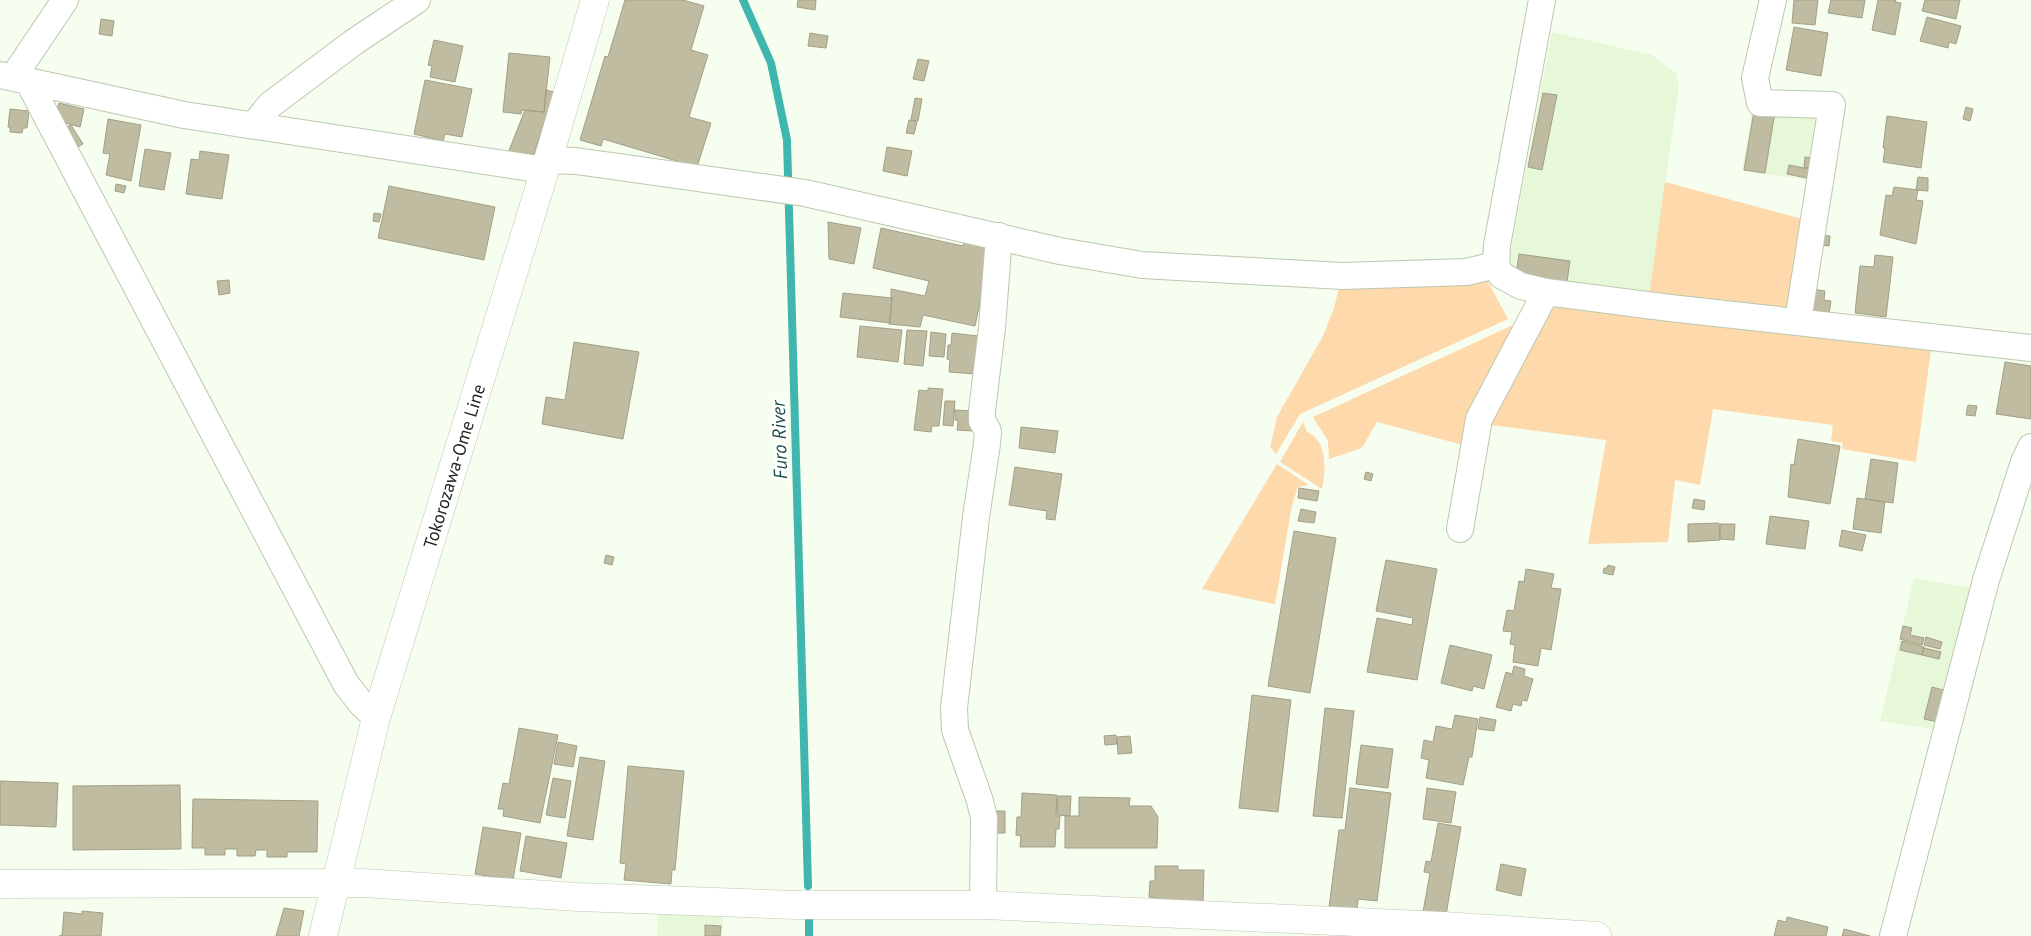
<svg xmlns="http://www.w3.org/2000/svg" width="2031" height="936" viewBox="0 0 2031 936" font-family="'PT Sans',sans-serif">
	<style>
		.built { fill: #e7f8d8 }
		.green { fill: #fed9ab }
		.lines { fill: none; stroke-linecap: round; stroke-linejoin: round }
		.stream { stroke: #3fb6ae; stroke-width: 8 }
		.building { fill: #c0bca2; stroke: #a29f85 }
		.street-casing { stroke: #bbc8b0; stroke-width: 28 }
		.secondary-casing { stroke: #bbc8b0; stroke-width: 29 }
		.street { stroke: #fff; stroke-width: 26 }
		.secondary { stroke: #fff; stroke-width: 28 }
		.labels { text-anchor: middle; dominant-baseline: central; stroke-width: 5; stroke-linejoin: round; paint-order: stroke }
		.street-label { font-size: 18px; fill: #22271e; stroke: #fff }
		.water-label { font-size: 19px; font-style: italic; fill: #1d4f4c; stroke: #fff }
	</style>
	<rect width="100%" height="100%" fill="#f6feef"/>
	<path class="built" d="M1552,32L1652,55L1676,73L1679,87L1649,295L1515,276L1508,265Z
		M1752,111L1820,113L1810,180L1742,171Z
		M1914,578L1971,588L1938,730L1880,721Z
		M658,913L723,916L722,936H657Z"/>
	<path class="green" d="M1665,182L1806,220L1793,305L1782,312L1649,295Z
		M1487,280L1508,319L1300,414L1276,454L1270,447L1277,417L1323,336L1334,308L1340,284Z
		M1557,307L1931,350L1916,462L1842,449L1843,443L1831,441L1833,425L1713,409L1700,485L1675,480L1668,542L1588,544L1606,440L1491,425L1543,318L1548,311Z
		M1513,325L1514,328L1463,445L1377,422L1362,448L1329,459L1328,441L1313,417Z
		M1303,422L1307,432C1328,440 1326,471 1322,489L1280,462Z
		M1277,464L1309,485L1298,487L1292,505L1275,604L1202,589Z"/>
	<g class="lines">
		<path class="stream" d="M743,0L771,63L787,140L808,886
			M809,916V936"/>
	</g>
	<path class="building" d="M625,0H683L704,6L691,50L708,55L689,117L711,123L697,167L603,139L601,146L580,140L605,56L608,57Z
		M798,0H816L815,10L797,7Z
		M1794,0H1818L1815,25L1792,23Z
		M1831,0H1865L1862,18L1828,13Z
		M1878,0H1896L1895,2L1901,3L1895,35L1872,30Z
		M1925,0H1960L1956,19L1922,11Z
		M1927,17L1961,26L1956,44L1949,42L1948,48L1920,41Z
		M101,19L114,21L112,36L99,34Z
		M1794,27L1828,33L1821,76L1786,70Z
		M810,33L828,36L826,48L808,46Z
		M434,40L463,46L455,82L430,77L432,66L428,65Z
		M509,53L550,57L544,112L522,110L521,114L503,112Z
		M918,59L929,61L924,81L913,79Z
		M425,80L472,89L462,137L445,134L443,141L414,134Z
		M546,90L554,92L534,154L526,157L508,153L525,110L544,112Z
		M1543,93L1557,95L1542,170L1528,167Z
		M915,98L922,99L918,121L911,120Z
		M59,103L84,109L80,127L65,123L55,118Z
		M1966,107L1973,109L1970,121L1963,119Z
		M10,109L29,111L27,128H23L22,133L10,132V127H8Z
		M1754,111L1775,112L1765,173L1744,170Z
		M1887,116L1927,122L1921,168L1883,162L1885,148H1883Z
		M108,119L141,125L131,181L106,175L110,154L103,153Z
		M909,120L917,122L914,134L906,133Z
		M71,125L83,144L74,149L63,129Z
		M887,147L912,151L907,176L883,171Z
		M145,149L171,153L164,190L139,186Z
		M200,151L229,155L222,199L186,194L191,159L199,160Z
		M1805,157L1812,158L1810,168L1804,167Z
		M1789,165L1809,169L1807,178L1787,174Z
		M1918,177L1928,178V191L1916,190Z
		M116,184L126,186L124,193L115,191Z
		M389,186L495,207L484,260L378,238Z
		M1894,187L1918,190L1916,200L1923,201L1916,244L1880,235L1886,195L1892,196Z
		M374,213L381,214L379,222L373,221Z
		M828,222L861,228L854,264L829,259Z
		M881,228L963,246L964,241L994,248L988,266L975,326L923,315L920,327L889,324L892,298H891V289L925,296L929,281L873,268Z
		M1821,235L1830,236L1829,246L1820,245Z
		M1519,254L1570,261L1567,282L1516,275Z
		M1875,255L1893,257L1886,317L1855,313L1860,266L1874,267Z
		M229,280L230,293L219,295L217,281Z
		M1812,289L1825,291L1824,300L1831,301L1829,314L1809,312Z
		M843,293L892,298L890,323L840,317Z
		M860,326L902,330L898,362L857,357Z
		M907,330L927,331L923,366L904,364Z
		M931,332L946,334L944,357L929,356Z
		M952,333L978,336L975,374L949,372L950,360L947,359L948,345H951Z
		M574,342L639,352L623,439L542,424L546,397L565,400Z
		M2005,362L2031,366V419L1996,414Z
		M928,388L943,389L939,426H932L931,432L914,430L919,390L928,391Z
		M945,401H955L953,426L943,425Z
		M1968,405L1977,406L1975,416L1966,415Z
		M955,410L972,411L973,431L957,430L958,421L955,420Z
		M1021,427L1058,431L1055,453L1019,448Z
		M1798,439L1840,446L1830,504L1788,497L1791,464L1794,465Z
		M1871,459L1898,463L1893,503L1865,499Z
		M1015,467L1062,474L1055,520L1046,519L1047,511L1009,505Z
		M1366,472L1373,474L1371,481L1364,479Z
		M1299,488L1319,491L1317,501L1298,498Z
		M1857,498L1885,502L1881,533L1853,529Z
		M1694,499L1705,501L1704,510L1692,508Z
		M1301,509L1316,512L1314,523L1298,521Z
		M1770,516L1809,521L1805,549L1766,544Z
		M1719,523L1720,540L1688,542V524Z
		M1720,524H1735L1734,540L1720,539Z
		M1842,530L1866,535L1862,551L1839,546Z
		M1294,531L1336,538L1310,693L1268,686Z
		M606,555L614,557L612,565L604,563Z
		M1386,560L1437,569L1417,680L1367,672L1377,618L1412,625L1413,618L1376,611Z
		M1608,565L1615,567L1613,575L1603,573L1604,568H1607Z
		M1526,569L1554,574L1551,588L1561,589L1551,650L1541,648L1538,666L1513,662L1515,645L1510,644L1512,632L1503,631L1507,610L1514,611L1519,581L1524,582Z
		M1903,626L1912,628L1910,635L1924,638L1922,645L1900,639Z
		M1926,637L1942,642L1940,649L1924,645Z
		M1902,641L1924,647L1922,655L1900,650Z
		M1450,645L1492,655L1484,689L1473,686L1472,691L1441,683Z
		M1924,648L1941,652L1939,659L1922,655Z
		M1514,666L1525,669L1524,676L1533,679L1527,701L1522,700L1521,706L1513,704L1511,711L1496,707L1506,672L1512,674Z
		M1932,687L1947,691L1938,722L1924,719Z
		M1252,695L1291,700L1278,812L1239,808Z
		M1325,708L1354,711L1342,818L1313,816Z
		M1455,715L1478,719L1472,757H1469L1463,785L1426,778L1429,760L1421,758L1424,740L1433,742L1436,726L1452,729Z
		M1480,717L1496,720L1494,731L1478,729Z
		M519,728L558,735L540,823L503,816L504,809H498L503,783L509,784Z
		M1116,735L1117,744L1105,745L1104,736Z
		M1130,736L1132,753L1118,754L1117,737Z
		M558,742L577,746L573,767L554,764Z
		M1361,745L1393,749L1388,788L1356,784Z
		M580,757L605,761L593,840L567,836Z
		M628,766L684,771L675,870H672L671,884L624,880L626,864L620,863Z
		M553,778L571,781L565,818L546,815Z
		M0,781L58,783L56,827L0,825Z
		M180,785L181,849L73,850V786Z
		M1350,788L1391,793L1377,901L1358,899L1357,910L1329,907L1339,830H1345Z
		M1427,788L1456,792L1451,823L1423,819Z
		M1022,793L1057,795L1056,816H1060L1059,829H1056L1055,847H1020L1021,836L1016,835L1017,817H1021Z
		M1058,796H1071L1070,816L1057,815Z
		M1079,797L1130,798L1129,806H1151L1158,817L1157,848H1065V816H1079Z
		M193,799L318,801L317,852H287V857H267V850H256L255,856H237V849H225V855H205V848H192Z
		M990,811H1005V833H990Z
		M1438,823L1461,827L1446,915L1423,912L1430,873L1424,872L1426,861L1431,862Z
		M483,827L521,833L513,880L475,874Z
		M526,836L567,843L561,878L520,871Z
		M1501,864L1526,869L1521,896L1496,890Z
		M1155,866H1178V870H1204L1203,901L1155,900V898L1149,897L1150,881H1155Z
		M284,908L304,911L299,936H276Z
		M82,911L103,913L101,936H59L62,935L64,912L82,914Z
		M1787,917L1828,927L1826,936H1774L1778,920L1786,922Z
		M705,925L721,926L720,936H705Z
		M1844,929L1870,936H1842Z"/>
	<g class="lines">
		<defs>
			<path id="street" d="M1542,0L1497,245L1496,265L1501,275L1521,286L1546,292L1670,308L2031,348
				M1773,0L1755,78L1760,103L1832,105L1798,321
				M0,75L184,115L544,170
				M16,78L18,70L65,0
				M28,81L346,684L360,702L376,718
				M253,126L270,105L354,42L417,0
				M548,160L576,161L805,193L1060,251L1142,265L1343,276L1466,272L1496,265
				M1460,529L1479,419L1546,292
				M983,905L984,818L980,801L955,730L954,708L976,517L987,444L988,431L982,421V411L992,328L999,236
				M1893,936L1986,580L2024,462L2031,447"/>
			<g id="secondary">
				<path d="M0,884L364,883L578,897L795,905H983L1443,926L1597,936"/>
				<path id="s1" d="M323,936L376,718L548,160L595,0"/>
			</g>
		</defs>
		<use href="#street" class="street-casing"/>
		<use href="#secondary" class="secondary-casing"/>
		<use href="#street" class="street"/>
		<use href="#secondary" class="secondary"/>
	</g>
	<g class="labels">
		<g class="street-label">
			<text stroke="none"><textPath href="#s1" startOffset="488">Tokorozawa-Ome Line</textPath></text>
		</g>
		<g class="water-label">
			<text transform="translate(779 440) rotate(-92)">Furo River</text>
		</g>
	</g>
</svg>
